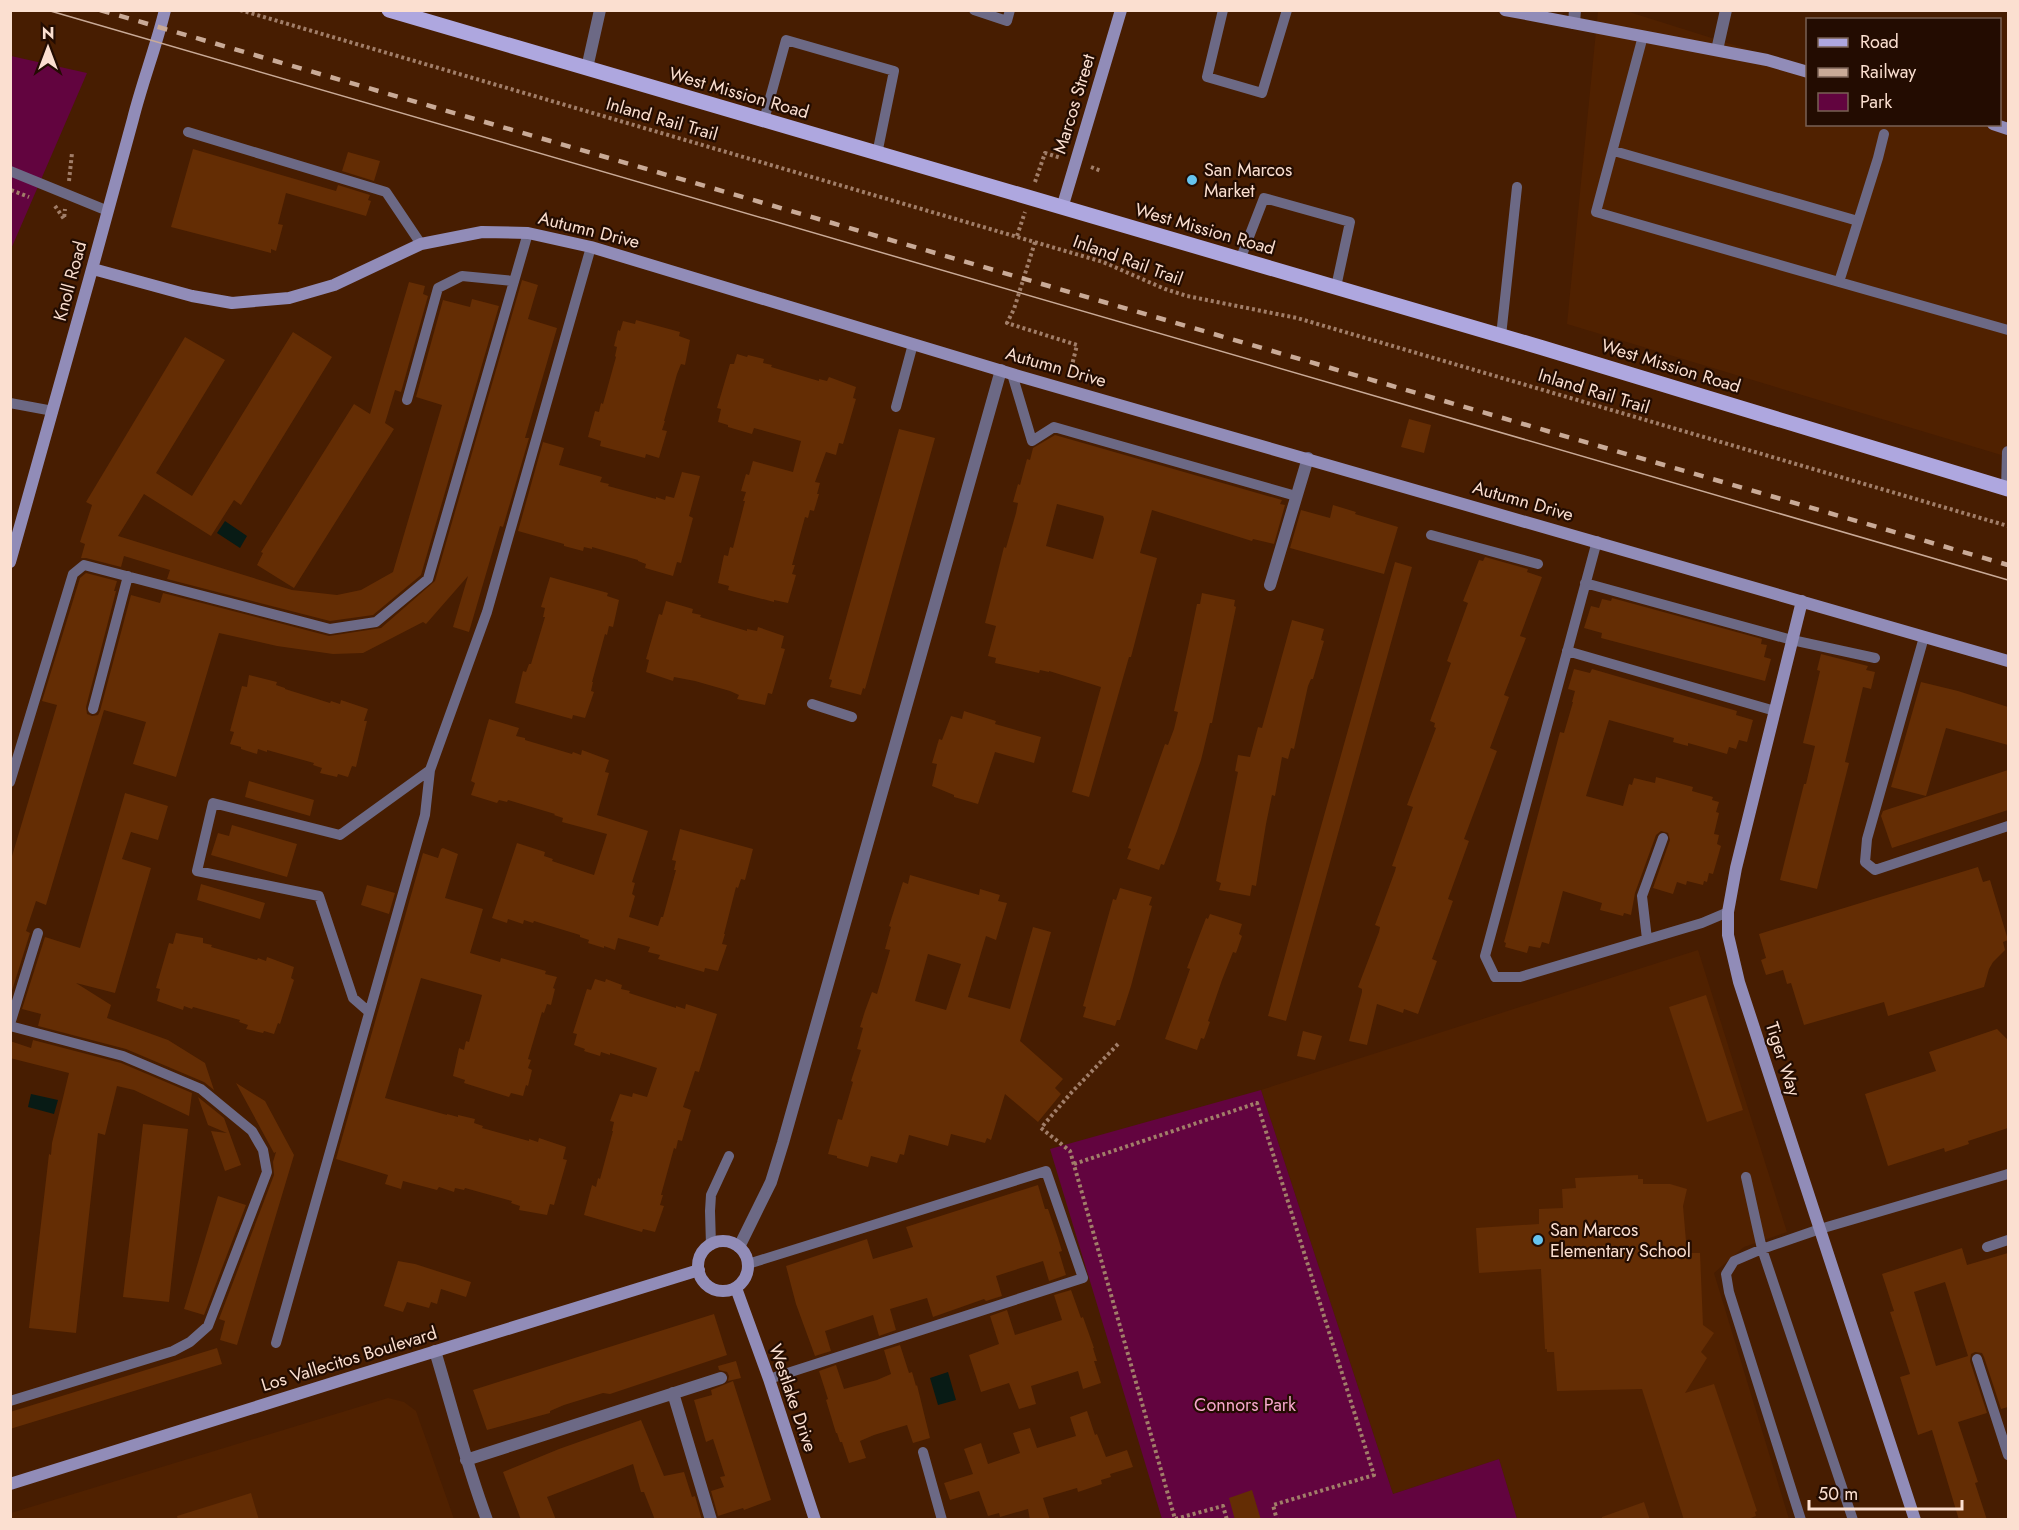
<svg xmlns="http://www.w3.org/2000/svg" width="2019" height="1530" viewBox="0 0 2019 1530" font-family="Jost,sans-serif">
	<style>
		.built { fill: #502100 }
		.green { fill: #62043f }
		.water { fill: #081b15 }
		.building { fill: #642d04; fill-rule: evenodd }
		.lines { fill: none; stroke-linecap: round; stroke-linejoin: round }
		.path { stroke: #a17e69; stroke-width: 4; stroke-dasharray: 3 3; stroke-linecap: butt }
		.lane { stroke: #6c6985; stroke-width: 10 }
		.street { stroke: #6c6985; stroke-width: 12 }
		.secondary { stroke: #918cb8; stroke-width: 12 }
		.primary { stroke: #aea7df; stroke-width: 15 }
		.tram { stroke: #c9aa97; stroke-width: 1.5 }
		.rail { stroke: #c9aa97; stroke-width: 4.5; stroke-dasharray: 10 10; stroke-linecap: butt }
		.poi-dot { fill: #66c4ef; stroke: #230c01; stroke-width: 2 }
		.labels { text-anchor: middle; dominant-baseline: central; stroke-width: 4.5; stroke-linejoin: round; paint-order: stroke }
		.street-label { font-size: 18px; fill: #fbdfd0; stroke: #230c01 }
		.poi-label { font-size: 18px; fill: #fbdfd0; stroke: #230c01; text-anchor: start }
		.park-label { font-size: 18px; fill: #f7a8cd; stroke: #230c01 }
	</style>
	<rect width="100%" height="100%" fill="#471d01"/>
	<path class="built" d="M1598,11H1626L1807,68L1808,124H1989L2008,131V457L1567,324Z
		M1698,950L1787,1232L1744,1247L1714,1273L1789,1519H1517L1499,1459L1393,1494L1261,1090Z
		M388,1398L404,1402L416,1411L454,1519L11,1520V1513Z"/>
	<path class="green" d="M11,56L87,73L11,249Z
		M1261,1090L1393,1494L1499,1459L1517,1519H1162L1050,1149Z"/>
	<path class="water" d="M225,521L247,536L240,548L217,533Z
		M31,1094L58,1100L54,1114L28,1107Z
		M948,1372L956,1400L938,1405L930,1378Z"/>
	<path class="building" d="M193,149L336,191L338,185L370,195L368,200L371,201L366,216L286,193L278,224L283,225L276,251L271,249V253L171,227Z
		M348,152L380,161L374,181L342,171Z
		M522,280L538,285L528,319L557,328L525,438H529L503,527L500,526L469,632L453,627L468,576L426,624L423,622L363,653L333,654L277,646L219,633L176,777L133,764L146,722L104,710L46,905L36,901L26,931L30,933L10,997V863L57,705L42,701L80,578L86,573L117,581L114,591H116L86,707L87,714L92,716L98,715L100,711L131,595L160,603L163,593L329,636L381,628L435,581Z
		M409,282L425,286L423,294L428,296L401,392L395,390L385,423L394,429L294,588L257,565L263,553L261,552L354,404L370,414Z
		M472,299L499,306L421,575L373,615L330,621L167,579L170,570L124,556L121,567L86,558H81L85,544L80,542L92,505L86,502L185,337L225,360L156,473L192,496L293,332L332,357L241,505L234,500L211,536L144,494L118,536L292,590L337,595L361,590L393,572L442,405L416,397L443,300L470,307Z
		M636,320L680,332L679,336L690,340L685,365L681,364L677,374L664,421H665L662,430L667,431L659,458L646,454L645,458L600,446L601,441L588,437L595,411L599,412L601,403L603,404L616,357L615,356L617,347L614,346L618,330L620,331L623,321L635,324Z
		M737,354L747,357L748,355L764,359L763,363L772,365L771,367L819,381V379L827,381L829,377L856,387L853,398L856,399L843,444L839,443L836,455L826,452L815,482L820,483L817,494H819L814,511L810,510L808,518L805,517L792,565H795L792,574L796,575L788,603L774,600V602L728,590L729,586L718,583L724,555L728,556L730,547L733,548L745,501H743L746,492L741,491L746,474L749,475L753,461L793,472L801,441L754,428L752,434L728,427V425L718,422L721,409L717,408L730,364H734Z
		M1409,419L1431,425L1424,453L1401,447Z
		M899,429L935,438L865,689L863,688L861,695L830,687L832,680L829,679Z
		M1055,435L1282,500L1280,504L1285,505L1274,544L1253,539L1252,541L1152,510L1140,553L1157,558L1131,657H1129L1089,797L1072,792L1101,687L1049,671V672L1040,670L1039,673L995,663L996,658L988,656L996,626L985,623L1004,547L1006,548L1016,513L1018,503L1013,502L1018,484L1020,485L1027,459L1030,460L1033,448ZM1057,504L1103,516L1104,519L1093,559L1046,546Z
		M543,442L564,448L559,465L602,477L600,482L609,484L608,486L656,499V497L665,500L666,496L674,498L682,472L700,476L689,516L693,518L681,563L677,562L673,576L645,568L646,564L638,561V560L592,547V549L584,547L583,551L564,546V544L518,531Z
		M1333,505L1356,512L1355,514L1398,527L1384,574L1290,548L1301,510L1330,518Z
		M1485,557L1528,569L1527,572L1542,577L1520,636L1526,638L1504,695L1509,697L1490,748L1497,751L1464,839L1469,841L1448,899L1453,901L1432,959L1437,961L1418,1014L1404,1009L1403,1013L1377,1004L1367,1045L1349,1041L1362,992V989L1358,987L1379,932L1380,927L1375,925L1395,871L1396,867L1392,866L1413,807L1407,805L1436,728L1434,727L1435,723L1430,721L1451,663L1447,661L1468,603L1463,601L1479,560L1483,561Z
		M1395,562L1412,567L1286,1021L1268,1016Z
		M550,577L608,593L607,596L619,600L613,627L609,626L607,635L605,634L592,682H593L591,691L594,692L585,718L573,715L572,719L515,703L523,671L526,672L529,664H531L545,617H543L545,608L541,607Z
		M1202,593L1235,600L1234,606L1236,607L1212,723H1210L1201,760L1177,831L1164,865L1161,864L1159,870L1127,859L1131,849L1128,848L1165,744L1168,745L1174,729L1178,712L1174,711L1188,648L1197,604H1200Z
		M1612,598L1762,639L1761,644L1767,645L1764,657L1771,659L1765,681L1601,638L1602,633L1584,628L1591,606L1599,608L1602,599L1611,601Z
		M666,601L693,609L692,613L701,615L700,617L747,631V629L757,631L758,627L784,636L781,648L785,649L772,694L768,693L765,705L737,699L739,695L730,691L695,681L674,677L673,681L646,672L649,660L646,659L659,614L662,615Z
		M1292,620L1324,629L1321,640L1324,641L1313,679H1311L1308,686L1294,749L1291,748L1288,759L1282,757L1275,796L1272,795L1266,824L1256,886L1252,885L1250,896L1219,890L1221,883L1216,881L1238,772L1235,771L1238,755L1250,757L1258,727L1262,728Z
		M1821,654L1868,666L1866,670L1875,672L1871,689L1863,687L1845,762L1849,763L1817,889L1780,880L1804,784H1806L1815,746L1803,743L1820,671L1817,670Z
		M1574,669L1590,673L1592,669L1737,711L1736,715L1753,720L1747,742L1739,740L1736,749L1729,747L1727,754L1688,743V746L1673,742L1674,738L1609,720L1586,796L1623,806L1629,784L1632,785L1634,778L1655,783L1656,777L1693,787L1692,791L1713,797L1712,800L1719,802L1716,812L1719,813L1714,834L1719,835L1717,844L1721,846L1713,874L1709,873L1707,882L1704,881L1703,885L1687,881L1686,885L1677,882L1673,894L1653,888L1670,840L1668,833L1661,831L1656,835L1635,893L1631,915L1624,913L1623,916L1600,910L1602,903L1563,891L1549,944L1542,942L1540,948L1529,946L1527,953L1505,947L1506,943L1504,942L1560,732L1564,733L1573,702H1572L1575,691L1568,689Z
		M249,675L277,682L276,685L285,688V689L330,703L331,701L340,704L341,700L368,709L364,721H367L356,767L352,766L348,777L338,774L337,777L320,773L322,768L313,765L314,763L267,750V752L258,749L257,754L241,749V747L230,744L234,732L230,731L242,686L247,687Z
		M1921,682L1958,691L2008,707V745L1946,728L1926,796L1891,787Z
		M964,711L996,721L995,724L1041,737L1034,763L995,752L978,804L954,797V795L932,786L937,764L932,763L939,739L942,740L951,716L962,719Z
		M489,719L519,728L516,736L525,738V740L572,754L573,752L581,755L582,750L609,760L605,772L609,773L597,815L648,831L632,882L635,883L632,894L635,896L629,917L658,926L661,917H663L676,870H674L676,861L672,860L680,829L753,849L745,880L741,879L738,888L736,887L724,934H725L722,944L727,945L718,971L705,968L704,972L658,959L660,955L648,952L650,947L618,938L615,950L604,946V948L588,943L589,940L580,937V935L534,921L533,923L524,920L523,924L508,919L507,923L492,918L517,843L545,852L544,856L553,859L552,861L594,875L607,834L562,822L563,818L554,815L555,814L508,800L507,802L499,800L497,803L471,795L475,783L471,781Z
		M2008,770V810L1892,848L1881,816L1883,811Z
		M249,781L314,800L310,816L245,797Z
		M125,793L168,806L158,840L131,832L122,859L151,868L115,993L76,983L111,1005L107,1018L168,1040L205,1063L214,1090L204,1082L126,1049L38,1026L41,1014L22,1009L45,937L80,948Z
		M232,825L297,844L287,877L211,855L218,833L229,836Z
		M443,848L458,854L445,898L483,909L470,953L500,962L501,958L546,971L545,974L557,977L553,988L555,989L551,1005L547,1004L544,1013L542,1012L528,1059L531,1060L528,1068L532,1070L528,1086L526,1085L523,1096L511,1093L509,1097L464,1083L465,1080L453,1076L459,1048L464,1050L466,1041L469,1042L482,995L421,978L385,1098L447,1115V1114L458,1117V1115L475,1119L474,1123L483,1126L482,1128L529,1141V1139L538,1142L539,1138L566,1147L563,1159L567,1160L554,1205L550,1204L547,1215L519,1210L520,1206L511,1203L512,1201L465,1188L464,1190L455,1188L454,1192L439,1187L437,1190L403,1181L401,1189L385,1184L388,1175L336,1159L423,853L438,858L441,849Z
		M1978,867L1983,882L1990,880L2008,940L2003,942L2005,950L1993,962L1989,969L1984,987L1888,1016L1884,1002L1804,1025L1791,983L1787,984L1783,970L1766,975L1761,960L1766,958L1759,934Z
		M910,875L979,895L980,889L1000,895L998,901L1007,903L996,940L986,936L968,997L1010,1009L1033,927L1051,932L1020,1041L1063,1079L1055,1088L1061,1094L1038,1122L1005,1094L991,1140L987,1138L985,1143L951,1134L948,1146L909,1135L904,1155L900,1154L897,1163L871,1156L868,1167L837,1158V1156L828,1154L838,1119L842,1120L853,1082L851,1081L861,1050L857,1049L863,1028L860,1027L865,1011L872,992L877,994L890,950L885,949L891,927L889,926L903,882L908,884ZM928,954L961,964L946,1010L915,1001Z
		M201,884L265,903L260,919L197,900Z
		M367,885L395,893L389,914L361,905Z
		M1120,888L1152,897L1149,905L1152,906L1131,986L1120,1020H1117L1115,1026L1083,1017L1086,1007L1083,1006L1113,899L1116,900Z
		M1210,914L1242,924L1239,934L1242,936L1236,953L1233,952L1222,980L1208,1021L1210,1022L1204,1039L1201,1038L1197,1050L1165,1039L1190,969L1187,968L1206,918L1208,919Z
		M176,933L203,938V943L212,945L211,947L257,960L258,958L266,961L267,957L294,967L291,978L294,980L280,1024L278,1023L274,1034L264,1031L263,1033L246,1029L248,1025L239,1022L240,1020L193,1007L192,1009L184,1006L183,1010L157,1001L160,989L156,988L169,943L173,944Z
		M595,979L605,982L606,979L622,985L621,989L630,991L629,993L676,1008V1006L685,1009L686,1004L717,1014L699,1072L695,1071L683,1107L691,1110L682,1141L678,1140L676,1149L674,1148L661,1195H663L660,1205L664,1206L655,1232L643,1229L642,1232L584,1215L592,1185L596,1187L598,1178L600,1179L613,1131H612L614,1122L610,1121L620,1094L632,1097L633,1093L647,1097L657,1068L610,1053V1055L601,1052L600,1056L584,1051L585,1049L574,1045L577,1034L573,1033L579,1014L587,989L591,990Z
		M1706,995L1743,1110L1707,1122L1669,1007Z
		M1997,1029L2008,1040V1128L1968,1141L1969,1144L1945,1152L1944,1148L1888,1166L1865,1094L1936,1071L1929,1052Z
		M1303,1031L1322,1036L1315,1060L1297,1056Z
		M33,1040L121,1063L192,1093L189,1116L134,1090L117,1086L105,1135L98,1133L76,1333L29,1328L49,1154L51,1155L52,1143L69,1073L10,1058V1041L31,1048Z
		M236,1083L265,1101L294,1155L237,1345L220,1340L225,1321L219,1319L274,1175L273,1162L276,1152L274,1153Z
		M198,1097L224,1118L241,1165L225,1171L211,1131L227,1133L208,1125Z
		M143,1124L188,1129L169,1302L123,1297Z
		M1638,1175V1179H1643V1184H1670L1687,1189L1683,1206L1687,1253H1700L1703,1325L1714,1333L1701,1352L1707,1358L1685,1393L1714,1384L1757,1511L1755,1512L1756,1516L1745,1520H1684L1642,1389L1557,1391L1554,1352H1547V1349H1545L1541,1269L1479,1273L1476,1228L1539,1224V1209L1563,1208L1562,1189L1576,1188L1575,1178Z
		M1038,1185L1045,1209H1048L1058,1238L1062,1251L1059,1252L1066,1275L1049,1281L1043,1261L996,1276L1002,1296L986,1301L984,1299L933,1317L927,1298L890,1309L896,1330L879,1336L873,1315L825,1331L831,1351L815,1356L796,1304L786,1266L867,1239L873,1259L913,1247L906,1227Z
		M218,1196L246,1205L204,1315L184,1309Z
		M1962,1248L1967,1265L2008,1253V1407L2001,1409L1984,1357L1982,1353L1975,1352L1971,1354L1970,1361L1987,1413L1958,1422L1978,1482L1975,1483L1987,1520H1959L1932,1430L1918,1435L1900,1377L1910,1374L1890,1312L1894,1311L1882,1274ZM1945,1282L1968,1356L1936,1366L1914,1292Z
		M398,1261L415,1264L471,1282L466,1297L441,1289L437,1304L431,1302L429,1308L407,1302L403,1312L384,1306Z
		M1071,1290L1081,1318L1083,1317L1094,1348H1093L1097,1361H1094L1101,1383L1083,1389L1078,1371L1031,1386L1036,1404L1019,1409L1009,1383L981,1392L969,1355L999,1344L990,1316L1007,1310L1015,1335L1062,1320L1054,1295Z
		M714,1314L727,1355L610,1394L603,1393L564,1405L550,1411V1413L487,1430L473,1390Z
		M900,1345L909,1373L912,1372L916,1386L917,1385L930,1438L913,1443L907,1425L874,1435L860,1441L866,1458L849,1463L842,1442H840L837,1433H836L826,1400L828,1399L819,1371L836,1365L844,1389L877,1380L891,1374L884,1350Z
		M217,1348L222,1364L10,1429V1412Z
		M736,1361L741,1378L728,1381L729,1376L727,1372L719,1370L718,1366Z
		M733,1381L771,1500L744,1510L743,1508L718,1516L711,1491L724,1487L720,1477L725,1476L713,1439L706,1442L694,1400L712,1395L711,1390Z
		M1087,1411L1095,1435L1097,1434L1106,1457L1127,1450L1133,1467L1110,1474L1111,1477L1101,1480L1102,1484L1078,1492L1077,1488L1043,1498L1050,1520H1030L1028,1509L1000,1517L999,1513L988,1516L979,1491L950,1500L944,1483L973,1474L964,1449L981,1443L988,1464L1020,1453L1013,1433L1030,1428L1037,1448L1076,1436L1070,1417Z
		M641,1420L664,1476L684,1472L692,1497L695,1496L702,1520H655L644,1492H641L633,1464L547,1497L556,1520H521L503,1472L559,1449Z
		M1252,1490L1261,1520H1235L1229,1498Z
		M251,1493L259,1520H178L177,1516Z
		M1644,1502L1650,1520H1602V1517Z"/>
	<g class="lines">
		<path class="path" d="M240,10L1103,262L1165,289L1187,296L1297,318L2008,526
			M1091,167L1101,171
			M69,181L72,153
			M1035,182L1045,153L1061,158
			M11,190L29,197
			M55,206L64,219L65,209
			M1017,236L1025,212
			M1035,242L1014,309L1007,323L1077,345L1070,373H1069
			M1118,1044L1071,1093L1041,1128L1070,1151L1175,1519L1223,1506L1227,1520
			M1074,1164L1257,1103L1374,1475L1273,1505L1277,1520"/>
		<path class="lane" d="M974,10L1007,21L1010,10
			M1223,10L1207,77L1262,93L1287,10
			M1643,36L1596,212L1839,282L1878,158L1884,134
			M764,120L786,40L894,71L877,154
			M188,132L386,192L421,244
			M1614,151L1858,221
			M10,171L108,211
			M1240,260L1264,198L1350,222L1336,287
			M1839,282L2008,330
			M1501,336L1517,187
			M1012,374L1032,441L1054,427L1296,496
			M407,400L438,288L462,276L514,281
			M10,403L53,411
			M896,407L913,344
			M1431,535L1538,564
			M1597,541L1485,956L1495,977H1520L1702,923L1728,912
			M1585,583L1792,640L1875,658
			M1924,637L1867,839L1865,862L1875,870L2008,826
			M1567,651L1775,711
			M812,704L852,717
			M93,709L128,576
			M10,782L73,574L84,565L330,629L376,622L428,579L528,233
			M1647,939L1642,896L1663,838
			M369,1012L353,998L319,896L197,871L213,803L340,835L430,770
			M10,1024L38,933
			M10,1026L123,1056L201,1089L252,1131L263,1150L267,1172L208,1326L190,1342L173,1351L10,1401
			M1746,1177L1762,1249L1853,1520
			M711,1245L710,1211L711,1195L729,1156
			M1987,1247L2008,1240
			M748,1264L1046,1171L1083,1278L769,1379
			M276,1343L425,815L430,770L487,612L591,247
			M1977,1359L2008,1455
			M923,1452L942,1520
			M1801,1520L1729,1292L1726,1274L1734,1261L1762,1249L1820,1229L2008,1174"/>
		<path class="street" d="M1574,23L1575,10
			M1717,50L1726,10
			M587,68L600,10
			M2007,489L2008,452
			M1270,585L1308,458
			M739,1247L771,1182L783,1143L1001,370
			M435,1351C452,1407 466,1464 487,1520
			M673,1393L711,1520
			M466,1460L721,1378"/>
		<path class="secondary" d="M1505,10L1767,60L1808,72
			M1993,124L2008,129
			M1062,208L1121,10
			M93,269L192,296L232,303L289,298L334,285L421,244L482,232L528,233L591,247L1022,377L2008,661
			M10,562C52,414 93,267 133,119C142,83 156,47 165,10
			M1802,601L1736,868L1728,912V935L1739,982L1915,1520
			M698 1266a25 25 0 1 1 50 0a25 25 0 1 1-50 0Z
			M736,1288L769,1379L815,1520
			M10,1484L355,1376L699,1270"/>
		<path class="primary" d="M389,10L1543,348L2008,489"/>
		<path class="tram" d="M47,10L2008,580"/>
		<path class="rail" d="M100,10L2008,565"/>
	</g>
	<g class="poi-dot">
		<circle cx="1192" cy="180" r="6"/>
		<circle cx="1538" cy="1240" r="6"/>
	</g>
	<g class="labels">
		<g class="street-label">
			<text transform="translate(739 93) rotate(16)">West Mission Road</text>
			<text transform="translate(1074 104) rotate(-73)">Marcos Street</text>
			<text transform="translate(662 119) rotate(16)">Inland Rail Trail</text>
			<text transform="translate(1205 229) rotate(16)">West Mission Road</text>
			<text transform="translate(589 230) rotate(14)">Autumn Drive</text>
			<text transform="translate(1128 260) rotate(20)">Inland Rail Trail</text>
			<text transform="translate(70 281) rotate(-75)">Knoll Road</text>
			<text transform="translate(1671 366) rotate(17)">West Mission Road</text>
			<text transform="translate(1056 367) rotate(16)">Autumn Drive</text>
			<text transform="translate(1594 391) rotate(17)">Inland Rail Trail</text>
			<text transform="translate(1523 501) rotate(16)">Autumn Drive</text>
			<text transform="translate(1783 1059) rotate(72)">Tiger Way</text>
			<text transform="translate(349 1359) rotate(-17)">Los Vallecitos Boulevard</text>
			<text transform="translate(793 1398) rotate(71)">Westlake Drive</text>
		</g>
		<g class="poi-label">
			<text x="1204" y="170">San Marcos<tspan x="1204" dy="21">Market</tspan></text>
			<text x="1550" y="1230">San Marcos<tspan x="1550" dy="21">Elementary School</tspan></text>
		</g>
		<g class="park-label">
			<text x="1245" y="1405">Connors Park</text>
		</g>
	</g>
	<rect width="2019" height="1530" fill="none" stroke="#fbdfd0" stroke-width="24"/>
	<rect x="1806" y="18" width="195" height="108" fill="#230c01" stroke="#796054" stroke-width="1.5"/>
	<rect x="1818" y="38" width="30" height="9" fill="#aea7df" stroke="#796054" stroke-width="1.5"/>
	<text x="1860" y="48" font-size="18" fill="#fbdfd0">Road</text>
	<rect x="1818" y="68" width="30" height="9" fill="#c9aa97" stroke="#796054" stroke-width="1.5"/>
	<text x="1860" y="78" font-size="18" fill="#fbdfd0">Railway</text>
	<rect x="1818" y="93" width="30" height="18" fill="#62043f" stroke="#796054" stroke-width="1.5"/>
	<text x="1860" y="108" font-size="18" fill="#fbdfd0">Park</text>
	<g transform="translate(48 48)" stroke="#230c01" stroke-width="4.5" paint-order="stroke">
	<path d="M0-4.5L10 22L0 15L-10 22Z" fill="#fbdfd0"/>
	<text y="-9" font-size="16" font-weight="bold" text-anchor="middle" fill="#fbdfd0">N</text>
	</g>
	<path d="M1809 1500v9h153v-9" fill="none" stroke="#fbdfd0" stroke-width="3"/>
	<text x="1818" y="1500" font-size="18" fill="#fbdfd0" stroke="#230c01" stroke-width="4.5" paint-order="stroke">50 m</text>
</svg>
